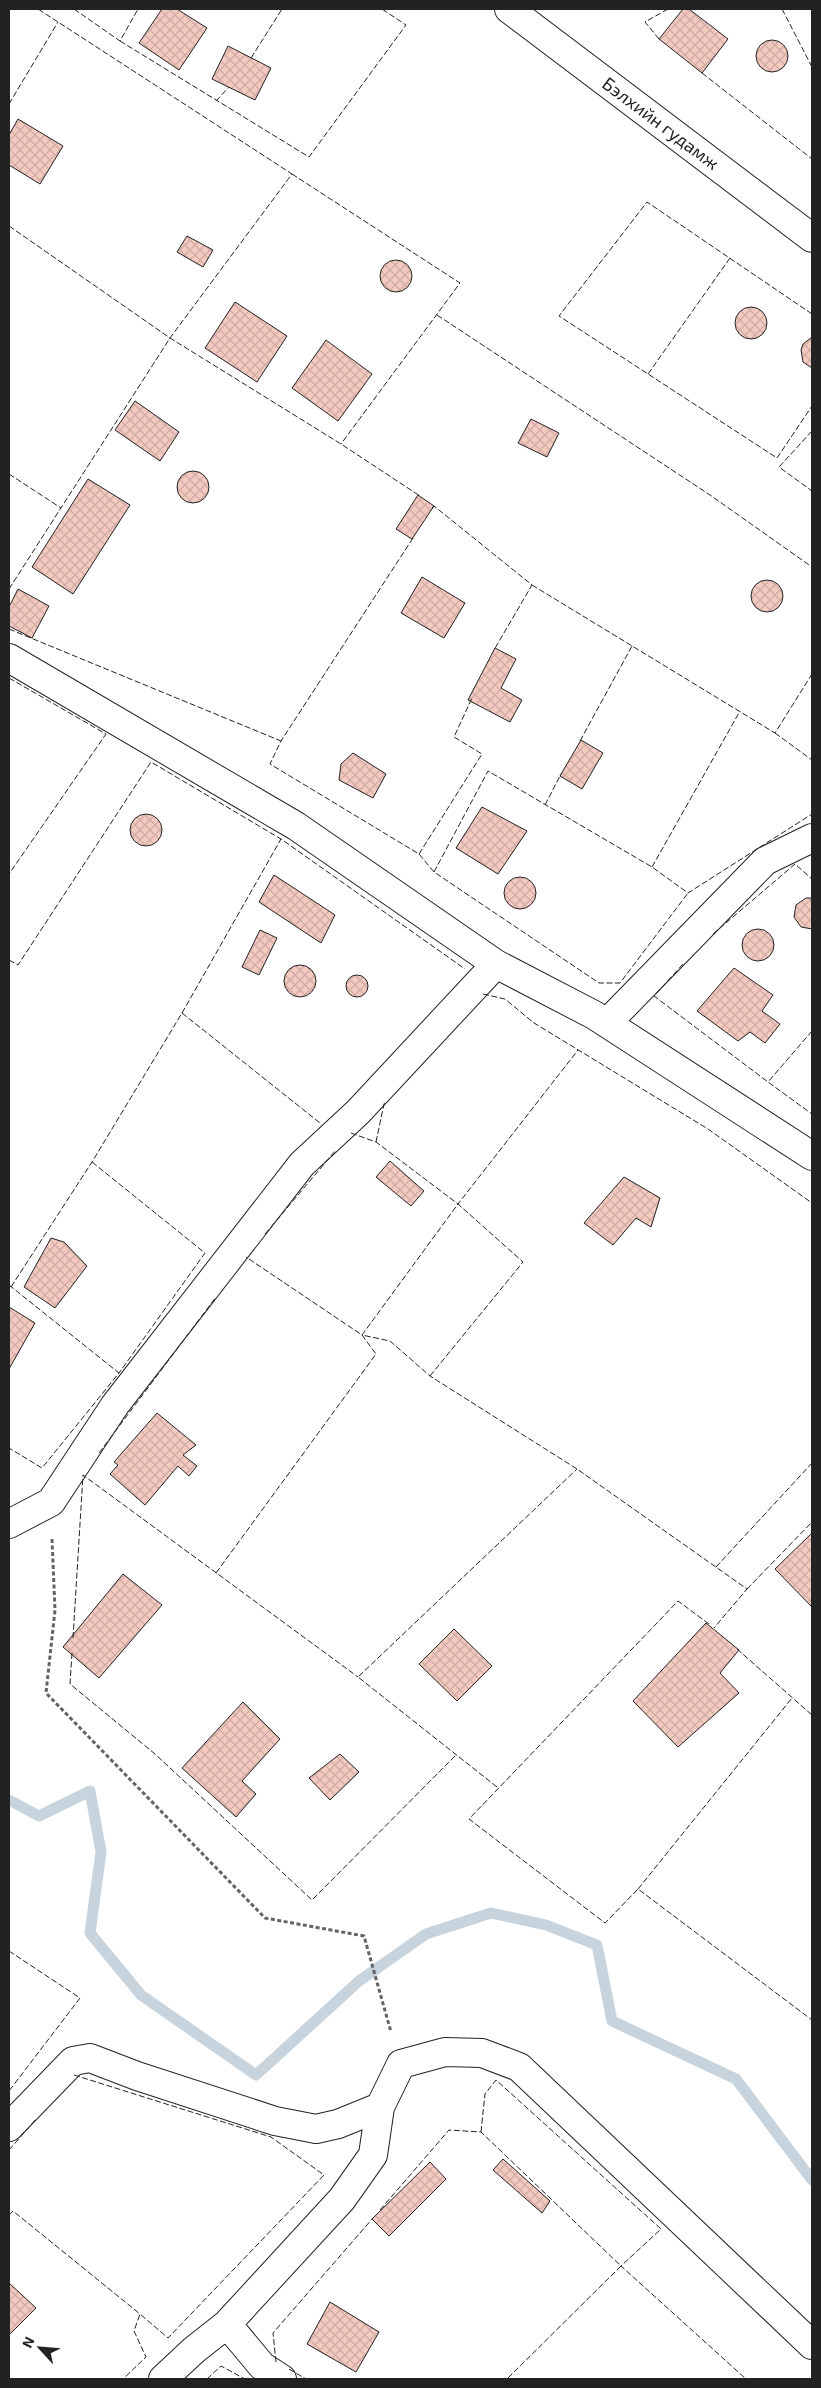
<svg xmlns="http://www.w3.org/2000/svg" width="821" height="2388" viewBox="0 0 821 2388" font-family="'Exo 2',sans-serif">
	<style>
		.lines { fill: none; stroke-linecap: round; stroke-linejoin: round }
		.stream { stroke: #c7d3dd; stroke-width: 11 }
		.building { fill: url(#building-cross-hatch); stroke: #222 }
		.minor-casing { stroke: #222; stroke-width: 30 }
		.major-casing { stroke: #222; stroke-width: 30 }
		.path { stroke: #646464; stroke-width: 3; stroke-dasharray: 4 2.5; stroke-linecap: butt }
		.minor { stroke: #fff; stroke-width: 28 }
		.major { stroke: #fff; stroke-width: 28 }
		.fence { stroke: #222; stroke-width: 1; stroke-dasharray: 6 2.5; stroke-linecap: butt }
		.labels { text-anchor: middle; dominant-baseline: central; stroke-width: 4; stroke-linejoin: round; paint-order: stroke }
		.street-label { font-size: 18px; fill: #222; stroke: #fff }
	</style>
	<defs>
		<pattern id="building-cross-hatch" width="8" height="8" patternUnits="userSpaceOnUse" patternTransform="scale(1.25)"><rect width="8" height="8" fill="#f3c9c0"/><path d="M0 0l8 8M0 8l8-8" fill="none" stroke="#d0aca5"/></pattern>
	</defs>
	<rect width="100%" height="100%" fill="#fff"/>
	<g class="lines">
		<path class="stream" d="M9,1800L39,1816L90,1791L101,1852L90,1933L141,1995L256,2075L359,1981L426,1934L491,1913L546,1925L597,1945L612,2021L736,2079L812,2180"/>
	</g>
	<path class="building" d="M162,9H177L207,28L179,70L139,43Z
		M683,9H689L728,39L702,73L659,39Z
		M756 56a16 16 0 1 1 32 0a16 16 0 1 1-32 0Z
		M228,46L271,68L255,100L212,79Z
		M18,119L63,146L40,184L9,165V135Z
		M187,236L213,250L203,267L177,252Z
		M380 276a16 16 0 1 1 32 0a16 16 0 1 1-32 0Z
		M235,302L287,336L257,382L205,348Z
		M735 323a16 16 0 1 1 32 0a16 16 0 1 1-32 0Z
		M812,337V368L803,362L801,350L803,344Z
		M326,340L372,374L338,421L292,388Z
		M135,401L179,432L160,461L115,430Z
		M531,419L559,433L547,457L518,443Z
		M177 487a16 16 0 1 1 32 0a16 16 0 1 1-32 0Z
		M88,479L130,505L73,594L32,567Z
		M418,495L434,506L412,539L396,529Z
		M422,577L465,603L444,638L401,613Z
		M751 596a16 16 0 1 1 32 0a16 16 0 1 1-32 0Z
		M18,589L49,606L32,638L9,626V607Z
		M495,648L516,659L501,688L522,700L510,722L468,700Z
		M581,740L603,753L582,789L560,776Z
		M353,753L386,774L373,798L339,780L341,764Z
		M482,807L527,831L498,874L456,848Z
		M130 830a16 16 0 1 1 32 0a16 16 0 1 1-32 0Z
		M274,875L335,915L321,943L259,902Z
		M504 893a16 16 0 1 1 32 0a16 16 0 1 1-32 0Z
		M806,898H812V929L801,927L794,917L796,905Z
		M742 945a16 16 0 1 1 32 0a16 16 0 1 1-32 0Z
		M260,930L277,938L259,975L242,967Z
		M284 981a16 16 0 1 1 32 0a16 16 0 1 1-32 0Z
		M734,968L773,995L762,1011L780,1024L765,1043L750,1032L738,1041L697,1011Z
		M346 986a11 11 0 1 1 22 0a11 11 0 1 1-22 0Z
		M390,1161L424,1191L411,1206L376,1177Z
		M624,1177L660,1198L651,1227L636,1218L613,1245L584,1223Z
		M51,1238L64,1242L87,1266L55,1308L24,1287Z
		M9,1307L35,1323L9,1369Z
		M157,1413L196,1445L183,1455L197,1466L189,1476L178,1466L145,1505L110,1474L118,1465L114,1462Z
		M812,1533V1607L775,1569Z
		M123,1574L162,1605L99,1678L63,1647Z
		M706,1623L739,1650L720,1673L739,1693L678,1747L633,1701Z
		M454,1629L492,1666L457,1701L419,1664Z
		M243,1702L280,1739L242,1781L256,1794L236,1817L182,1768Z
		M340,1754L359,1772L330,1800L309,1778Z
		M503,2159L550,2201L542,2213L493,2170Z
		M430,2162L446,2179L389,2236L372,2219Z
		M9,2283L36,2308L9,2335Z
		M330,2302L379,2332L356,2372L307,2344Z"/>
	<g class="lines">
		<defs>
			<path id="minor" d="M9,658L296,826L496,964
				M607,1023L765,861L812,838
				M9,1524L51,1502L115,1405L302,1164L358,1112L496,964L594,1015L812,1156
				M9,2127L73,2061L90,2058L137,2076L275,2121L316,2129L338,2124L380,2107
				M227,2324L342,2199L373,2155L380,2107L401,2064L445,2052L482,2053L519,2067L812,2345
				M163,2379L194,2350L227,2324L262,2366L282,2379"/>
			<path id="major" d="M509,9L812,238"/>
		</defs>
		<use href="#minor" class="minor-casing"/>
		<use href="#major" class="major-casing"/>
		<path class="path" d="M52,1539L55,1610L46,1693L265,1918L364,1936L391,2032"/>
		<use href="#minor" class="minor"/>
		<use href="#major" class="major"/>
		<path class="fence" d="M74,9L120,41L138,9
			M782,9L812,67
			M659,39L645,22L668,9
			M120,41L309,157L406,25L382,9
			M251,58L282,9
			M702,73L812,159
			M216,101L229,87
			M9,104L58,22
			M292,174L460,283L341,444
			M9,226L170,338L341,444L420,496
			M812,314L647,202L559,316L777,458L812,406
			M437,315L710,495L812,567
			M648,374L730,258
			M812,431L779,467L812,491
			M9,474L61,508
			M432,508L434,506L532,585L494,650
			M413,538L281,741L270,764L419,854L434,872L599,983H620L688,893
			M532,585L775,733L812,674
			M9,589L170,338L292,174L38,9
			M9,629L281,741
			M9,678L106,734L9,874
			M775,733L812,760
			M580,741L632,646
			M545,805L561,774
			M419,854L482,754L454,737L472,698
			M652,867L740,711
			M434,872L488,771L652,867L688,893L812,814
			M713,934L795,864L812,879
			M9,960L18,965L151,762L281,839
			M683,964L654,996L768,1082
			M483,994L505,999L534,1023L708,1129L812,1203
			M182,1013L320,1123
			M812,1031L768,1082L812,1114
			M351,1133L376,1142L458,1204L578,1050
			M376,1142L384,1104L386,1101
			M92,1162L205,1253L119,1373
			M265,1234L336,1150
			M9,1285L119,1373L42,1468L9,1448
			M11,1287L92,1162L182,1013L281,839L465,969
			M430,1376L523,1262L458,1204L362,1335L390,1341L430,1376L577,1469L747,1589L714,1628
			M99,1453L216,1297
			M716,1567L812,1463
			M216,1573L376,1354L362,1335L246,1257
			M747,1589L812,1522
			M709,1624L678,1601L469,1819L605,1923L638,1889L812,2020
			M73,1638L83,1475L358,1677
			M737,1649L812,1715
			M72,1653L70,1684L155,1754L312,1900L456,1755
			M497,1787L358,1677L577,1469
			M638,1889L792,1698
			M9,1951L80,1998L9,2091
			M74,2075L271,2137L324,2175L168,2338L140,2314
			M481,2132L485,2094L496,2080L661,2229L621,2266L746,2379
			M9,2150L37,2118
			M380,2210L449,2130L481,2132L621,2266L507,2379
			M9,2215L13,2211L140,2314L134,2331L146,2357L123,2379
			M276,2362L273,2333L373,2218
			M289,2369L306,2379
			M207,2379L221,2366L245,2379"/>
	</g>
	<g class="labels">
		<g class="street-label">
			<text transform="translate(661 123) rotate(37)">Бэлхийн гудамж</text>
		</g>
	</g>
	<rect width="821" height="2388" fill="none" stroke="#222222" stroke-width="20"/>
	<g transform="translate(40 2348) rotate(296)" stroke="#ffffff" stroke-width="4" paint-order="stroke">
	<path d="M0-4L9 19L0 12L-9 19Z" fill="#222222"/>
	<text y="-8" font-size="14" font-weight="bold" text-anchor="middle" fill="#222222">N</text>
	</g>
</svg>
